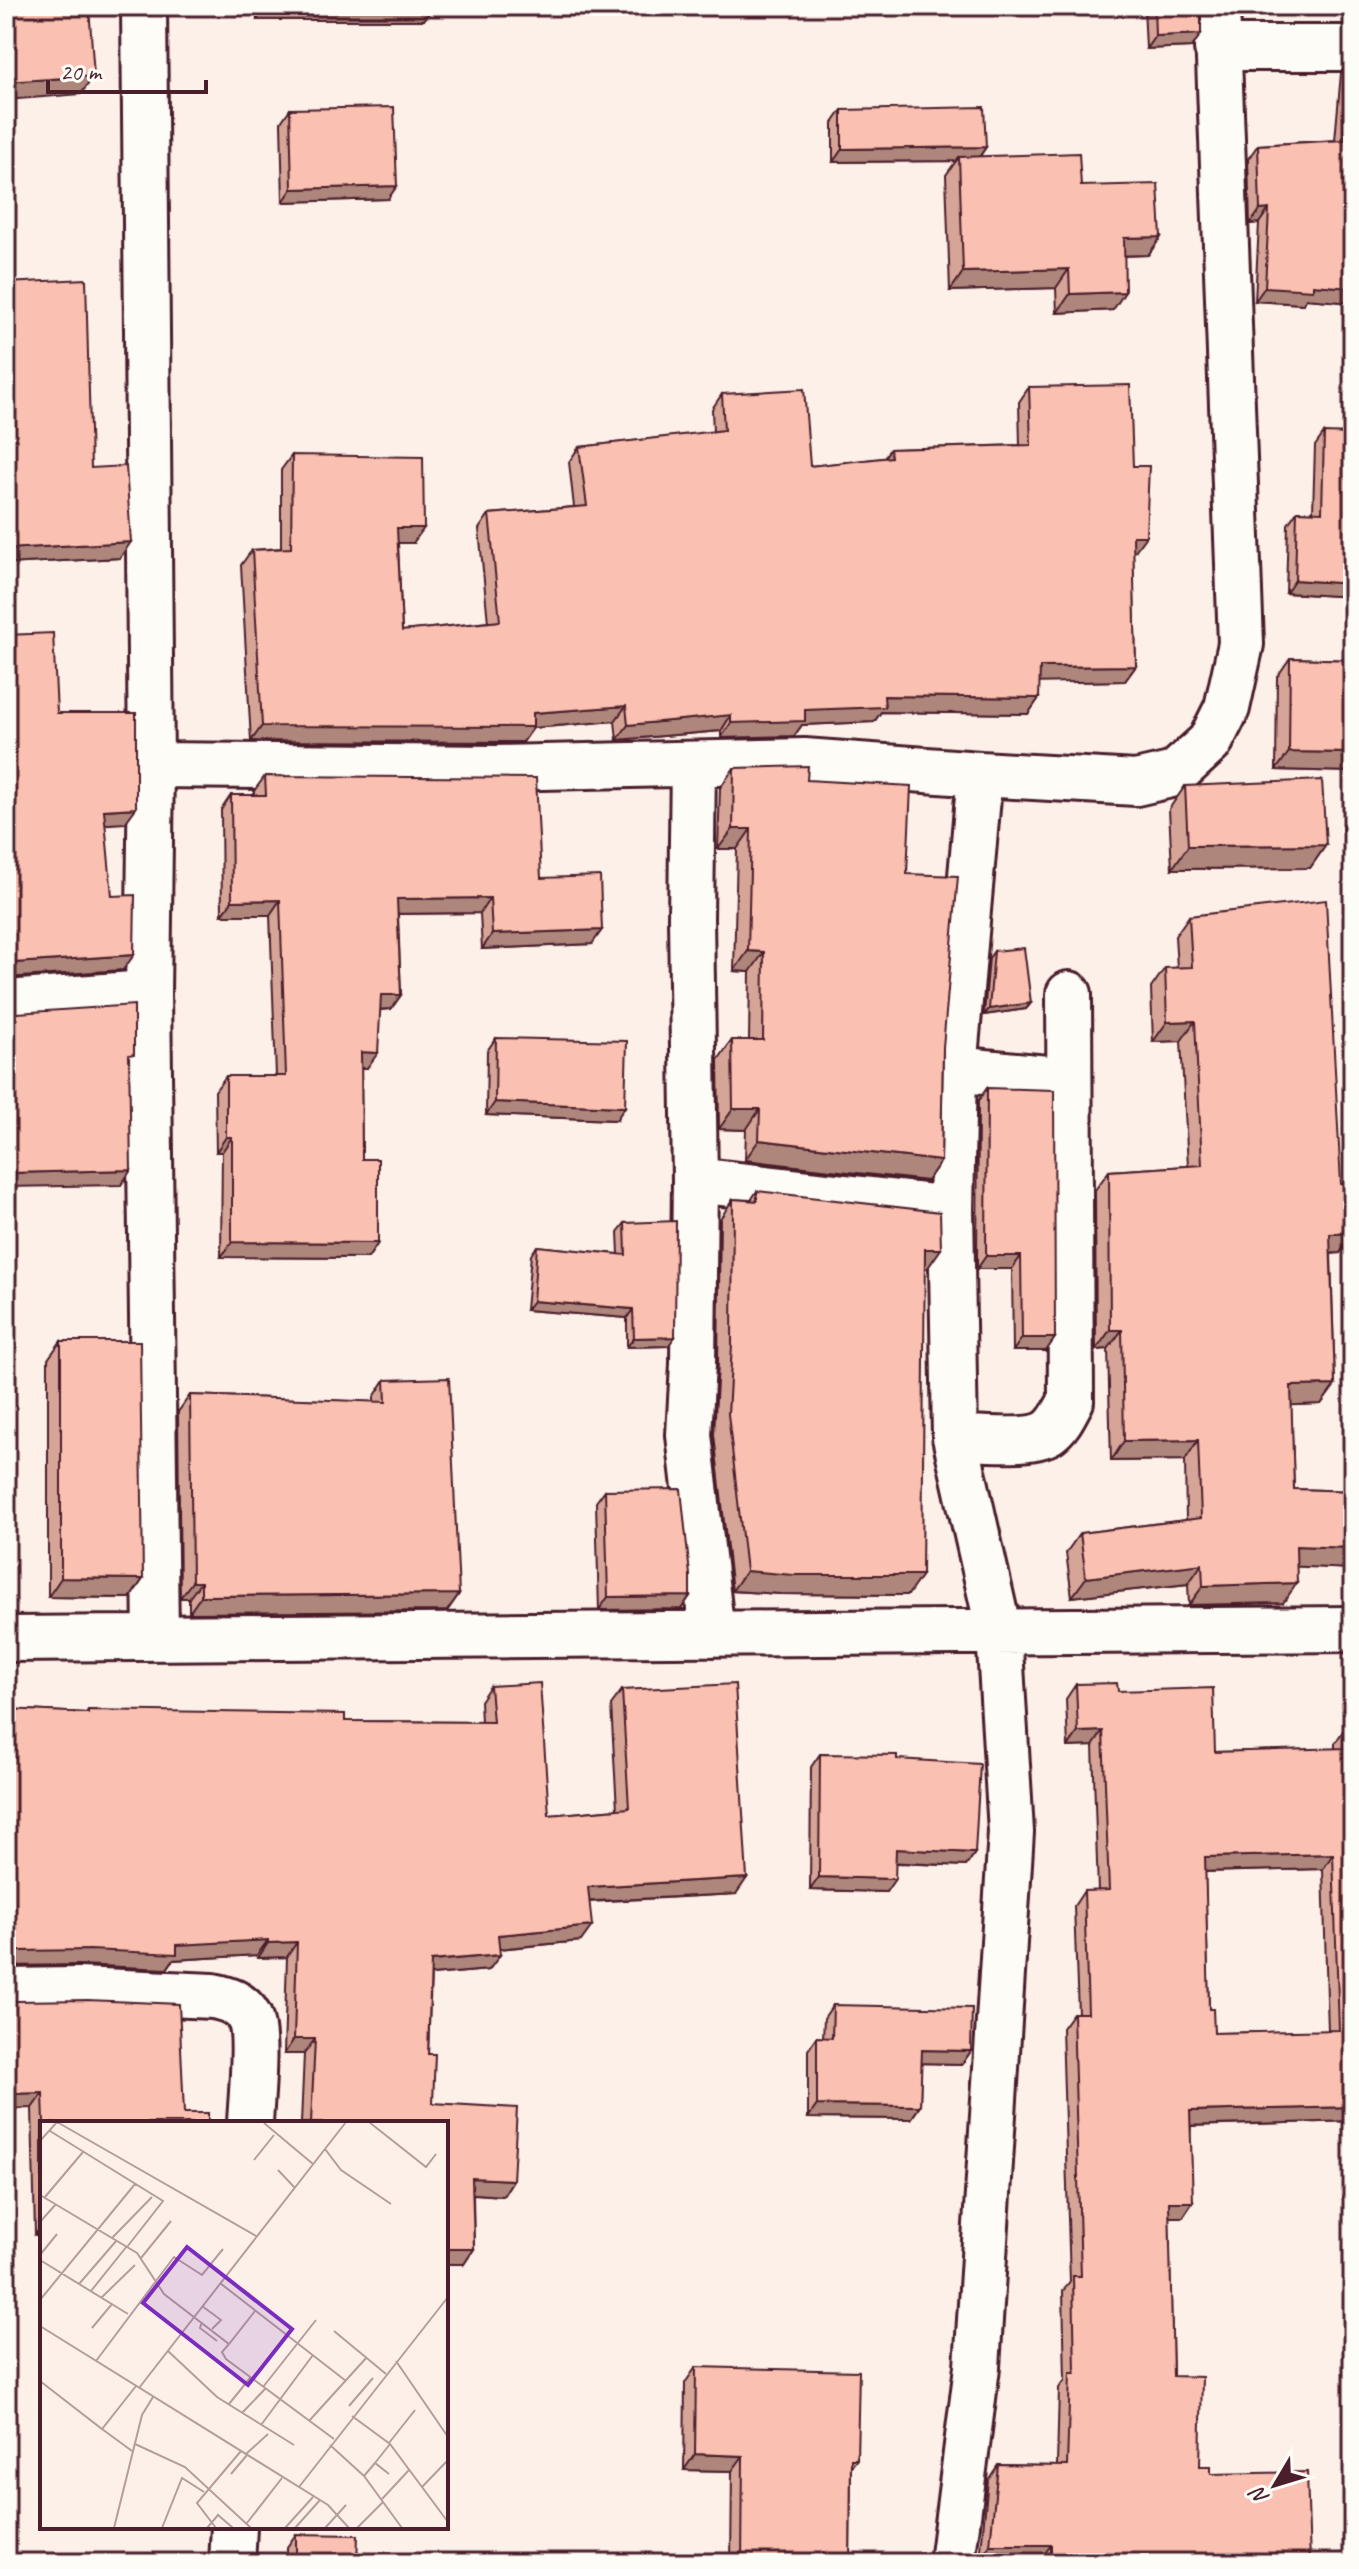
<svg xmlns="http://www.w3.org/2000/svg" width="1359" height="2569" viewBox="0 0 1359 2569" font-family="Caveat,sans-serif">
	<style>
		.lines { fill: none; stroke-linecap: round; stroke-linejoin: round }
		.minor-casing { stroke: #4a1f2b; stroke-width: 50 }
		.minor { stroke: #fdfcf7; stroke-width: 44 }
		.wall { fill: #d7a598; stroke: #4a1f2b; stroke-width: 2; fill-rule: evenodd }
		.shaded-wall { fill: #af867c; stroke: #4a1f2b; stroke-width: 2 }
		.building { fill: #fac0b1; stroke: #4a1f2b; stroke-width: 2; fill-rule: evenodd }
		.inset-road { fill: none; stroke: #b59c9d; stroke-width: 2 }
		.view { fill: #7b2cbf; fill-opacity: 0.15; stroke: #7b2cbf; stroke-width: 4 }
		.inset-edge { fill: none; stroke: #4a1f2b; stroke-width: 4 }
	</style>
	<rect width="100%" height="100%" fill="#fcf0e9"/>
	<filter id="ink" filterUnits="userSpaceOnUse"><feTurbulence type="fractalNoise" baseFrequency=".0125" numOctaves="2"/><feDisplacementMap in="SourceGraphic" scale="16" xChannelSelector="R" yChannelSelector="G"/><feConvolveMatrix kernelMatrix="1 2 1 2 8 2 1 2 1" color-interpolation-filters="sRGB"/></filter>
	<g filter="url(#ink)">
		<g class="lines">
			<defs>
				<path id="minor" d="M144,6L151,765L148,993L156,1638
					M1217,48H1353
					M693,764L691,918L695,1180
					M151,765L496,768L804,761L980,774L954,1069L951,1209L955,1437L999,1632L1011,1832L977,2367L952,2563
					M980,774L1136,783L1175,774L1210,742L1227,708L1241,644L1217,6
					M6,1003L148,993
					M954,1069L1068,1080
					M955,1437C977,1438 1031,1444 1049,1432C1060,1424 1064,1413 1071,1401L1069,994
					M712,1634L689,1435L693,1364L695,1180L951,1209
					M6,1639L1353,1629
					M6,1991L78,1990L213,1996C228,1999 241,2003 249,2017C258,2034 251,2101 250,2123
					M232,2563L234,2527"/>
			</defs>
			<use href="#minor" class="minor-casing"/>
			<use href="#minor" class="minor"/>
		</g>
		<path class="wall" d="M256,6H433L424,20H257Z
			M1144,6H1201L1192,47L1146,49Z
			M1262,6H1353V24L1345,23L1346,16L1262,11Z
			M1351,59H1353V303L1306,299L1303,304L1255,301L1259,223L1250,224L1248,159L1258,145L1335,140L1341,73Z
			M290,109L388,199L283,202L281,122Z
			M842,110L986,147L980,156L1081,186L1161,237L1148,255L1124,256L1113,310L1057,313L1056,288L950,291L946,175L956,161L833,162V123Z
			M6,283L91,468L120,558L6,564Z
			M1029,387L1135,551H1133L1136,666L1125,681L1039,682V698L1028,714L881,712L874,722L802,725L794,736L721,738V731L617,740L615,721L533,728L523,742L251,741L241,565L252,550L281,548V470L292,455L413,543H398L402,631L488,622L479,529L489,514L574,507L569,462L579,447L713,432L712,409L722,394L810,466L884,458L890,449L1020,445L1019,402Z
			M1324,433L1353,597L1286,593L1288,524L1297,511L1313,512L1315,446Z
			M1290,658L1353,660V772L1276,770L1277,677Z
			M734,768L807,780L907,874L943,1047L941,1161L927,1181L745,1160L746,1130L719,1129L718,1060L732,1040H749L750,972L734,971L737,849H718L720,788Z
			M265,776L541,878L592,944L482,949L480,913L398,914L401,995L391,1009L380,1010L367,1068H361L362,1159L378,1243L368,1258L221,1257L222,1152H216L215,1091L226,1076H276L270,915H222L221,810L231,795H254V791Z
			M1185,786L1326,845L1310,868L1172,869L1169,809Z
			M1189,916L1341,1184L1353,1218V1235L1340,1253L1331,1254L1335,1385L1321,1404L1291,1405L1294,1489L1353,1491V1569L1296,1566L1283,1603L1189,1605L1188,1584L1072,1597L1066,1553L1080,1533L1186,1520L1185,1460L1111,1461L1108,1349L1096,1350L1095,1190L1109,1171L1188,1166L1181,1041L1153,1042L1151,988L1165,968H1177L1175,936Z
			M994,951L1031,1003L1026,1009L984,1015L989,958Z
			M496,1038L616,1120L486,1115L487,1051Z
			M987,1088L1046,1351H1013L1012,1269H977L978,1101Z
			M757,1191L927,1269H924L908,1595L780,1594L732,1591L714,1434L718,1364L720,1219L733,1199L751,1200Z
			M625,1223L668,1346L627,1347V1318L526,1310L531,1255L537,1246L619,1254L618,1232Z
			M61,1341L143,1579L130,1598L48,1597V1359Z
			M385,1380L459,1594L447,1611L189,1613V1598H180L178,1412L190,1395L374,1402V1397Z
			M605,1490L690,1596L681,1609L599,1610L596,1502Z
			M1076,1684L1118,1691L1215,1752L1335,1749V1743L1345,1728L1353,2121L1191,2126L1183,2217H1169L1173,2376L1200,2466L1211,2474L1310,2563H1040V2560H980L988,2480L998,2465L1057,2466L1059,2388L1065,2380L1063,2291L1070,2281L1062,2028L1073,2013H1078L1074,1906L1084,1891H1098L1093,1746L1068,1747L1066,1699ZM1323,1869L1328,2031L1214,2033L1209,2009L1205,1872Z
			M490,1686L549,1815L617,1809L611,1705L622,1690L736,1894L589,1902L581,1941L499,1949L489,1970L431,1975L428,2054L433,2103L513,2180L503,2196L473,2194L474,2249L464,2264L446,2123H301L304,2054H284L287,1957L258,1958L257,1955L173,1960L167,1969L79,1965L6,1966V1709L86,1713L88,1710L345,1721L481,1722L480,1701Z
			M820,1754L897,1759L975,1853L966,1866L895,1863L886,1892L810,1890L811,1767Z
			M6,1998L184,2113L208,2123H42V2235H35L32,2108Z
			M833,2005L971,2051L962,2064L921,2063L920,2106L911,2119L808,2118V2050L817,2037L823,2038L824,2018Z
			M696,2367L857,2459L851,2467L850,2563H731L732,2471L684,2470L685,2383Z
			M296,2534L357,2563H287V2547Z"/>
		<path class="shaded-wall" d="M267,6H433L424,20H257Z
			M1266,6H1353L1346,16L1262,11Z
			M1353,12V24L1345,23Z
			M1201,34L1192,47L1146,49L1155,36Z
			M94,76L81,94L6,100V82Z
			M986,147L977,160L959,157L956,161L833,162L842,149Z
			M397,186L388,199L283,202L292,189Z
			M1269,209L1259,223L1250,224L1260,210Z
			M1161,237L1148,255L1111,256L1124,238Z
			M1069,269L1056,288L950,291L963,272Z
			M1313,285L1353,288V303L1306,299L1303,304L1255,301L1265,287Z
			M1125,292L1113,310L1057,313L1070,294Z
			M397,528H424L413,543H386Z
			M1133,536H1146L1135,551H1122Z
			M131,542L120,558L6,564V549Z
			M1295,580L1353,584V597L1286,593Z
			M1136,666L1125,681L1029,683L1040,667Z
			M884,696L1039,698L1028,714L881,712L874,722L802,725L794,736L721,738L731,723Z
			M626,706L615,721L533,728L523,742L251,741L262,726L533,713Z
			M731,715L721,731L617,740L628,725Z
			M1289,752L1353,753V772L1276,770Z
			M136,808L125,823L94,825L104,810Z
			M733,829H751L737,849H718Z
			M1326,845L1310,868L1172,869L1188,846Z
			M490,898L480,913L387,914L397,899Z
			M280,900L270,915H222L232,901Z
			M602,930L592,944L482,949L492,934Z
			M748,951L764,952L750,972L734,971Z
			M134,955L123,970L6,978V966L14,963Z
			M381,995H401L391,1009L371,1010Z
			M1031,1003L1026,1009L984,1015L989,1009Z
			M1195,1021L1181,1041L1153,1042L1167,1022Z
			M361,1052L378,1053L367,1068L351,1067Z
			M495,1102L625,1107L616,1120L486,1115Z
			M733,1109H760L746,1130L719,1129Z
			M226,1137H232L222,1152H216Z
			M759,1140L941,1161L927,1181L745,1160Z
			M131,1170L121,1185L6,1187L10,1173Z
			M1353,1233L1340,1253L1316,1254L1330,1234Z
			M232,1242L378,1243L368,1258L221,1257Z
			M925,1249H941L927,1269H911Z
			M986,1256H1021L1012,1269H977Z
			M533,1301L633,1309L627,1318L526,1310Z
			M1110,1330H1122L1108,1349L1096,1350Z
			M675,1337L668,1346L627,1347L634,1338Z
			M1022,1338H1055L1046,1351H1013Z
			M1335,1385L1321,1404L1277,1406L1291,1386Z
			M1198,1440L1185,1460L1111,1461L1124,1441Z
			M1296,1546L1353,1548V1569L1282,1566Z
			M1202,1564L1188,1584L1072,1597L1086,1578Z
			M746,1571L922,1575L908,1595L780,1594L732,1591Z
			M61,1578L143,1579L130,1598L48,1597Z
			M192,1582H201L189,1598H180Z
			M1297,1583L1283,1603L1189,1605L1203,1586Z
			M459,1594L447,1611L189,1613L201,1596Z
			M690,1596L681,1609L599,1610L608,1597Z
			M1103,1731L1093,1746L1068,1747L1078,1732Z
			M896,1849L975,1853L966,1866L886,1862Z
			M1333,1854L1323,1869L1194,1872L1205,1857Z
			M819,1877L895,1879L886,1892L810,1890Z
			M747,1878L736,1894L577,1902L588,1887Z
			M592,1926L581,1941L487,1950L498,1935Z
			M268,1940L257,1955L173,1960L167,1969L79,1965L6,1966V1954L16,1951Z
			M297,1942L287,1957L258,1958L268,1943Z
			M500,1955L489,1970L420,1976L431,1961Z
			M294,2039H315L304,2054H284Z
			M922,2050L971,2051L962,2064L913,2063Z
			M43,2093L32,2108L6,2109V2094Z
			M817,2105L920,2106L911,2119L808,2118Z
			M1353,2107V2121L1180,2126L1190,2111Z
			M472,2178L513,2180L503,2196L462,2193Z
			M1169,2202H1193L1183,2217H1158Z
			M42,2225V2235H35Z
			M446,2249H474L464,2264H446Z
			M695,2454L743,2456L732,2471L684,2470Z
			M990,2545H1051L1040,2560H980Z"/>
		<path class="building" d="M6,6H89L94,76L6,82Z
			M1154,6H1201V34L1155,36Z
			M1351,59H1353V288L1313,285V290L1265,287L1269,209L1260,210L1258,145L1344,140Z
			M394,107L397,186L292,189L290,109Z
			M984,107L986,147L842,149V110Z
			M1079,153L1081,186L1158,184L1161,237L1124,238L1125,292L1070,294L1069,269L963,272L959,157Z
			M86,279L91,468L126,466L131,542L6,549V473L13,472L9,345H6V283Z
			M1130,385L1133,466H1149L1146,536H1133L1136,666L1040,667L1039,698L884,696L885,707L805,710V721L731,723V715L628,725L626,706L533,713V727L262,726L252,550L291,548L292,455L423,457L424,528H397L402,631L500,621L489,514L587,506L579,447L724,430L722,394L804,389L810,466L891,457L890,449L1031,445L1029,387Z
			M1324,433L1353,434V584L1295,580L1297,511L1322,512Z
			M53,633L57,713H136V808L104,810L112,896L135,895L134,955L14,963L6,966V635Z
			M1290,658L1353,660V753L1289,752Z
			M808,766L807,780L911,786L907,874L958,876L943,1047L941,1161L759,1140L760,1109H733L732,1040H763L764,952L748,951L751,829H733L734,768Z
			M265,776L536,778L541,878L600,876L602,930L492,934L490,898L397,899L401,995H381L378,1053L361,1052L362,1159H378V1243L232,1242V1137H226V1076H286L280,900L232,901L231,795H266Z
			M1322,780L1326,845L1188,846L1185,786Z
			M1326,900L1341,1184L1351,1183L1353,1233L1330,1234L1335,1385L1291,1386L1294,1489L1353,1491V1548L1296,1546L1297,1583L1203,1586L1202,1564L1086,1578L1080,1533L1201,1518L1198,1440L1124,1441L1122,1330H1110L1109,1171L1202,1165L1195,1021L1167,1022L1165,968L1192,967L1189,916Z
			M1024,948L1031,1003L989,1009L994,951Z
			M134,1005V1054L129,1055L131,1170L10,1173L8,1338H6V1010L17,1013Z
			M496,1038L627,1041L625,1107L495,1102Z
			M987,1088L1054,1090L1055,1338H1022L1021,1256H986Z
			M757,1191L940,1212L941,1249H925L922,1575H793L746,1571L728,1414L732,1345L733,1199L757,1201Z
			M676,1221L675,1337L634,1338L633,1309L533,1301L537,1246L626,1255L625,1223Z
			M61,1341H140L143,1579L61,1578Z
			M449,1378L459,1594L201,1596V1582H192L190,1395L386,1402L385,1380Z
			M681,1489L690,1575V1596L608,1597L605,1490Z
			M540,1683L549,1815L629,1808L622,1690L735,1684L747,1878L588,1887L592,1926L498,1935L500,1955L431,1961L428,2054H435L433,2103L517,2108L513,2180L472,2178L474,2249H446V2123H311L315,2039H294L297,1942L268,1943V1940L177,1945V1954L90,1950L16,1951L6,1954V1709L88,1713V1710L345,1714V1721L493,1722L490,1686Z
			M1117,1683L1118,1691L1213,1688L1215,1752L1346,1748L1345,1728H1353V2107L1190,2111L1193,2202H1169L1173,2376L1202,2377L1200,2466H1211V2474L1307,2472L1310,2563H1051V2545H990L998,2465L1067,2466L1070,2373H1075L1073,2276H1081L1073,2013H1088L1084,1891L1109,1890L1103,1731L1078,1732L1076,1684ZM1333,1854L1339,2030L1214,2033L1213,2009H1209L1205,1857Z
			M820,1754L897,1755V1759L980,1764L975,1853L896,1849L895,1879L819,1877Z
			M6,1998L16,2001L88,2000L179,2004L184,2113H208V2123H44L43,2093L6,2094Z
			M833,2005L972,2008L971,2051L922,2050L920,2106L817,2105V2037L832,2038Z
			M696,2367L859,2371L857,2459H851L850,2563H742L743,2456L695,2454Z
			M296,2534L358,2535L357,2563H296Z"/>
	</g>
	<g transform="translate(40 2121)">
		<rect width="408" height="408" fill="#fcf0e9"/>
		<path class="inset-road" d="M17,1L216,115M329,1L386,46L396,33M224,2L273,43M10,10L123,80L87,126M0,20L17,1M285,28L301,49L351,83M214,39L234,14M238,49L255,67M0,74L97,132L124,173L189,223L215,190M5,76L43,31M0,101L16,83M72,117L112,76M0,134L17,113M101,137L131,100M0,139L88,193M180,162L306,260M39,163L77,119M51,170L87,125M61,177L95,144M0,179L95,63M162,185L181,199L172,208M162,201L160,207L177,220M0,205L288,384L309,407M52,207L72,183M294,210L346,253M189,223L182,231L186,238L294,318M128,230L177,276L254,324M56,240L134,136L162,154L183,128M356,240L408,316M0,260L62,308L96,265M223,266L276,199M99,267L306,1M189,283L210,257M309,285L333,257M202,292L225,268M312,295L350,323L408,401M269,300L327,236M221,304L273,234M62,308L92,330M349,322L375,289M95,323L145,346L211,407M290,324L324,355L362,407M206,333L228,313M335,342L350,323M191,353L207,334M324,355L335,342L349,353M259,366L408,176M382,366L408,339M342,378L369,349M207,402L242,357M74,407L102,294L113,276M122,407L142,357L164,371M167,407L178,394L193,407M176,407L157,382L201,330M245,407L273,376M255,407L280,379M285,407L306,384M317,407L343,381"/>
		<path class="view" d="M147,126L252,208L208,264L103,182Z"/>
		<rect width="408" height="408" class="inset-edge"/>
	</g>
	<rect width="1359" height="2569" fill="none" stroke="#fdfcf7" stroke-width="32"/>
	<rect x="16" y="16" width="1327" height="2537" fill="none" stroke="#4a1f2b" stroke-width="3" filter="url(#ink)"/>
	<g transform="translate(1275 2485) rotate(232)" stroke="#fdfcf7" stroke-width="6" paint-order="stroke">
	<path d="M0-6L14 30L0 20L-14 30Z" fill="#4a1f2b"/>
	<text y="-12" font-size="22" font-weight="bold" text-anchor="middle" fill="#4a1f2b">N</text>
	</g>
	<path d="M48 80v12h158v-12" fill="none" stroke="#4a1f2b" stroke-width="4"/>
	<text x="60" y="80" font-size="24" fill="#4a1f2b" stroke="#fdfcf7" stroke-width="6" paint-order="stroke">20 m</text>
</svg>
